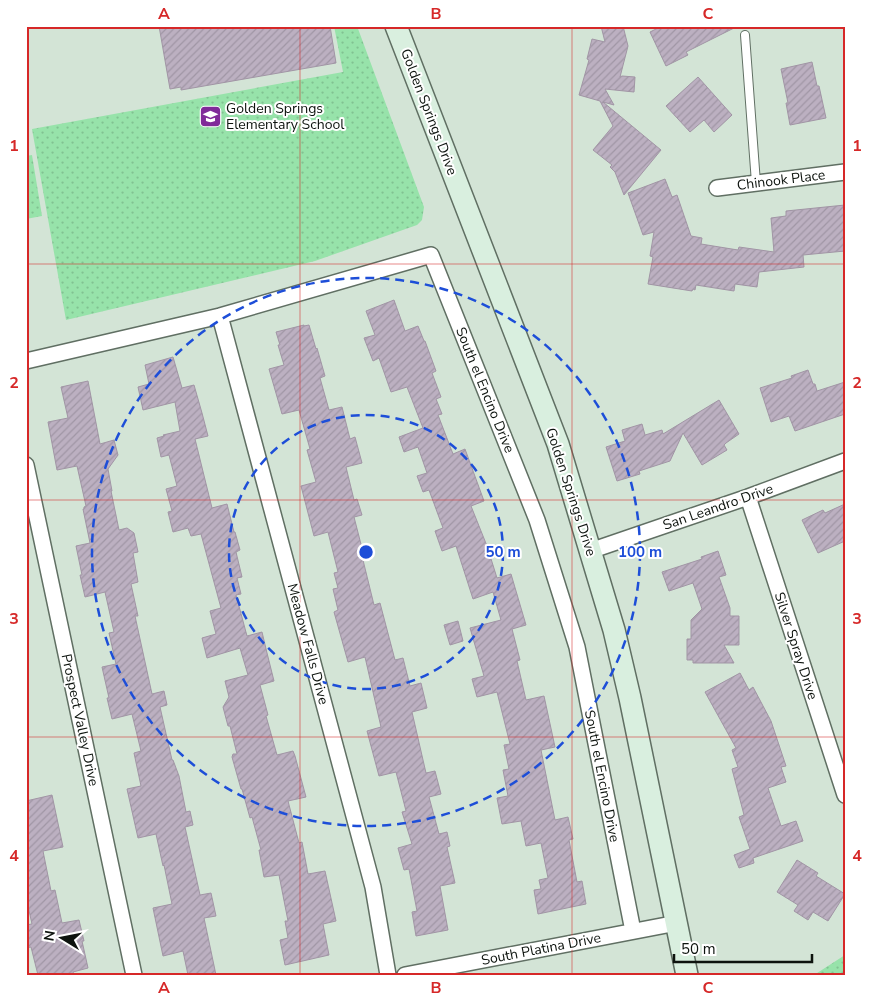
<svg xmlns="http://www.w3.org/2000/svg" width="871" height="1001" viewBox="0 0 871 1001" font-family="'Nunito Sans',sans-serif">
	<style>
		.grass { fill: url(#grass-dots) }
		.building { fill: url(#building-hatch); stroke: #a195a5 }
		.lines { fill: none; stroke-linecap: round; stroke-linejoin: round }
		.lane-casing { stroke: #606f63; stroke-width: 10 }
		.street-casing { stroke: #606f63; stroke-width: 18 }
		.secondary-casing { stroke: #606f63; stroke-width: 24 }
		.lane { stroke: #fff; stroke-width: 8 }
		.street { stroke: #fff; stroke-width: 15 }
		.secondary { stroke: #d9efdf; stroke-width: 21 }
		.grid { fill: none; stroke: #d62828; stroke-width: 1; stroke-opacity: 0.55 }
		.ring { fill: none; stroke: #1d4ed8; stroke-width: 2.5; stroke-dasharray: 9 6 }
		.labels { text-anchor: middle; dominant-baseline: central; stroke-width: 4; stroke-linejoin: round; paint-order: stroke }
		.poi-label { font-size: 14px; fill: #0d130e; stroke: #fff; text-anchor: start }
		.street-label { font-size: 14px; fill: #0d130e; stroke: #fff }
		.centre { fill: #1d4ed8; stroke: #fff; stroke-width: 2.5 }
		.ring-label { font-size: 15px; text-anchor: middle; font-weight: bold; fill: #1d4ed8; stroke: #fff; stroke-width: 4; stroke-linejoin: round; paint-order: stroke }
		.neatline { fill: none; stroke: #d62828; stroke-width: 2 }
		.grid-label { font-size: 16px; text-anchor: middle; font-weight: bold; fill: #d62828 }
	</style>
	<defs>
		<pattern id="grass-dots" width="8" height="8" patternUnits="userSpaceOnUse" patternTransform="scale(1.25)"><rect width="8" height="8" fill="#97e3aa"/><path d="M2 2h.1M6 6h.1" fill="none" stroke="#81c291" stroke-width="1.8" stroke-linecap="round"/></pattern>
		<pattern id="building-hatch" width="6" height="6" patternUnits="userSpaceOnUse" patternTransform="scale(1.25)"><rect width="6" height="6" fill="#bcb0c1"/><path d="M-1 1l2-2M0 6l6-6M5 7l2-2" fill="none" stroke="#a096a5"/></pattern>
	</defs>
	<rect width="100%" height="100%" fill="#d3e4d6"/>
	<path class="grass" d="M334,26H357L424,207L422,220L417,225L315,261L66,320L32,129L343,72Z
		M32,155L42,216L26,219V156Z
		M845,955V975H814Z"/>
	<path class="building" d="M159,26H330L336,63L181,90V87L170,89Z
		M601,26H623L628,46L620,77L622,76L635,77L634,92L605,89L614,105L603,102L661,150L624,195L615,172L610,167L612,165L593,150L613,126L600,101L579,95L589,60L587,59L592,39L605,42Z
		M662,26H738L686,52L688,55L666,66L650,32Z
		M812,62L817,86H819L826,118L790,125L786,103H788L781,69Z
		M698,77L732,115L714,132L704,120L690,132L666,106Z
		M665,179L672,197L677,195L691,236L702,238L701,244L738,250L739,247L774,252L771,218L786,216V211L845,205V251L803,255L804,267L759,272L757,287L735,284L734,291L696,285L695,290L693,289L692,291L648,284L653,257L650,256L654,232L643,235L628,193Z
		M394,300L405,331L418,326L424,341H425L436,371L432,373L441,397L436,399L442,414L438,415L453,454L465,449L484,501L471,506L487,546L497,578L511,574L526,625L512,629L520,660L517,661L526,700L544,696L555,747L541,750L555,820L568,817L573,839L569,840L577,882L582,881L586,904L538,914L534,890L541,889L539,880L548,878L541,843L526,846L521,821L502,824L497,798L508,796L503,770L509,769L504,745L510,744L497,692L477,697L472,679L484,676L470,628L501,620L493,592L473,599L456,546L442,551L435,531L443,528L429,490L423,492L417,476L427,473L418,447L404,452L399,437L423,428L407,387L391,392L379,358L373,361L364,338L375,335L366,311Z
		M304,325V326L309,325L316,349L317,348L325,376L320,378L329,410L342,407L350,439L355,437L362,463L346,467L354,500L357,499L362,515L354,517L364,556H362L374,605L380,603L395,660L403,658L410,686L421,683L427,708L412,712L426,773L435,771L441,794L429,797L439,834L447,832L450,846L447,847L455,883L440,886L448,930L416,936L412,912L417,911L409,869L404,870L398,848L412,844L402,812L406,811L396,772L379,776L367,731L381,727L365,657L348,662L334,612L338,610L333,589L338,588L334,573L338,572L328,532L314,536L301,486L316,482L307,450L310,449L299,410L282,414L269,369L284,365L278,345H280L276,332Z
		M173,357L182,388L194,385L202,413L208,436L195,439L212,508L227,504L234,532H235L240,550L236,552L242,577L237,578L241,594L236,595L247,636L262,632L267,653L274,681L260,685L268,715L266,716L277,755L293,751L295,756L306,797L288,801L299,843L302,842L308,874L325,871L336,921L323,924L329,955L285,965L280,940L288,938L285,921H288L279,875L264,877L259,850H261L252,817L250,818L242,789H241L232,757L233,754H237L230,726H228L223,707L229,697L225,681L248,675L240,648L207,658L202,638L216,634L210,611L221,608L201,534L191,536L188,528L173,532L168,512L172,511L166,489L177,486L169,455L161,457L157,438L164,436L163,435L180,431L175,402L143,410L138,387L149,384L145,365Z
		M808,370L813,384H815L817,391L845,382V414L795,431L789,416L771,422L760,388L792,378L791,376Z
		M88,381L100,444L114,440L118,455L108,469L112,491H111L119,530L127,528L134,533L138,552L133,553L138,582L131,584L138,616H135L152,694L164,691L167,705L160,707L172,760H173L179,776L186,812L190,811L193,825L185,827L200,895L211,893L216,916L204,918L216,975H188L183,951L163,956L153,908L172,904L164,865L163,866L156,834L138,838L127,789L141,786L134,753L141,751L132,714L112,719L107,698H109L102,667L116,664L109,633L114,632L105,592L85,597L80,575H82L76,546L90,543L83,509H84V507L86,506L77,466L57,470L48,422L68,418L61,387Z
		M719,400L739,434L726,443L724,445L727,450L702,465L683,433L670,461L639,471L640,474L617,481L606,447L625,441L622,430L642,424L645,435L662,430L663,434Z
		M845,504V541L818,553L802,520L823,510L825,513Z
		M718,551L726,575L719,577L730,608V616H739V645H724L734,663H693V660H687V639H691V620L702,609L693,583L669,591L662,572L702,559L701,557Z
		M458,621L463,641L450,645L444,625Z
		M740,673L749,690L753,687L771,721L786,766L781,767L786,782L768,788L781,826L796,821L803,841L753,858L754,863L739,868L734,855L750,849L739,817L744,815L732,769L738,767L732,750L736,748L705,692Z
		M52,795L63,847L43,851L51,891L55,890L62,923L79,920L84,941H82L88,968L73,972L74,975H38L31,947L26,948V925L32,924L26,897V801Z
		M797,860L818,873L816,876L845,894L828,921L813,912L808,920L794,911L798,905L777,892Z"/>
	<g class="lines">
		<defs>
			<path id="lane" d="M745,35L756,183"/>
			<path id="street" d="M717,188L845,172
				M220,316L373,887L388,975
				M26,361L220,316L431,255L537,520L577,647L633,931
				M26,465L134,975
				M748,497L845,795
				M590,551L748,497L845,461
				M405,975L677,923"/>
			<path id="secondary" d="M396,26L558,444L614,630L630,698L687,975"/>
		</defs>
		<use href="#lane" class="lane-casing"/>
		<use href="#street" class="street-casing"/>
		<use href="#secondary" class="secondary-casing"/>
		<use href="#lane" class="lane"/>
		<use href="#street" class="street"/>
		<use href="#secondary" class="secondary"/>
	</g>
	<path class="grid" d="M300,26V975M572,26V975M26,264H845M26,500H845M26,737H845"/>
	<g class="ring">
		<circle cx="366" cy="552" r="137"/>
		<circle cx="366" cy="552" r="274"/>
	</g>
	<defs>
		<symbol id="school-square" viewBox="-11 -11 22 22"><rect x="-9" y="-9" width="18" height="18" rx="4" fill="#802a99" stroke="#fff"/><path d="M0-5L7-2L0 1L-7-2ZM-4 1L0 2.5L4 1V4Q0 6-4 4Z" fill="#fff"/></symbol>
	</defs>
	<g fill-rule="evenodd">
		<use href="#school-square" x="198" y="104" width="25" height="25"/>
	</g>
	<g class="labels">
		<g class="poi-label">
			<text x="226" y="108">Golden Springs<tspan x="226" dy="16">Elementary School</tspan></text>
		</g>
		<g class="street-label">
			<text transform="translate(429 112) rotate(69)">Golden Springs Drive</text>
			<text transform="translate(781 180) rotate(-7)">Chinook Place</text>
			<text transform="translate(485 390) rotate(68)">South el Encino Drive</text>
			<text transform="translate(571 492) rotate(72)">Golden Springs Drive</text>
			<text transform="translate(718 507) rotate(-19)">San Leandro Drive</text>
			<text transform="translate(308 644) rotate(75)">Meadow Falls Drive</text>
			<text transform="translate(796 646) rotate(72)">Silver Spray Drive</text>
			<text transform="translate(80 720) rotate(78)">Prospect Valley Drive</text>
			<text transform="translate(602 776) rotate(79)">South el Encino Drive</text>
			<text transform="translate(541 949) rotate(-11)">South Platina Drive</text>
		</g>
	</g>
	<circle cx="366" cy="552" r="8" class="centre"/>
	<g class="ring-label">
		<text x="503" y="557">50 m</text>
		<text x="640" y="557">100 m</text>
	</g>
	<rect width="871" height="1001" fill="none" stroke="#ffffff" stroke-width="55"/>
	<g transform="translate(62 938) rotate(280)" stroke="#ffffff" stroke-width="4" paint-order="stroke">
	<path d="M0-4L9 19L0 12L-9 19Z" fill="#0d130e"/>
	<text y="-8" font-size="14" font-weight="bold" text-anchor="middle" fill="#0d130e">N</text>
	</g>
	<path d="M674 954v8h138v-8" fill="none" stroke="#0d130e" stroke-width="2.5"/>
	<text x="681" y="954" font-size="15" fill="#0d130e" stroke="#ffffff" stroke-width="4" paint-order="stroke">50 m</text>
	<rect x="28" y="28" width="816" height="946" class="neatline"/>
	<g class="grid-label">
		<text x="164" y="19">A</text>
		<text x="436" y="19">B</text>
		<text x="708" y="19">C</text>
		<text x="14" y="151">1</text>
		<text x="857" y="151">1</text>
		<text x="14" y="388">2</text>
		<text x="857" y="388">2</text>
		<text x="14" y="624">3</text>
		<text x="857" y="624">3</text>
		<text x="14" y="861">4</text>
		<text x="857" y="861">4</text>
		<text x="164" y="993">A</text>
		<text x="436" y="993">B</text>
		<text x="708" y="993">C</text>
	</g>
</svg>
